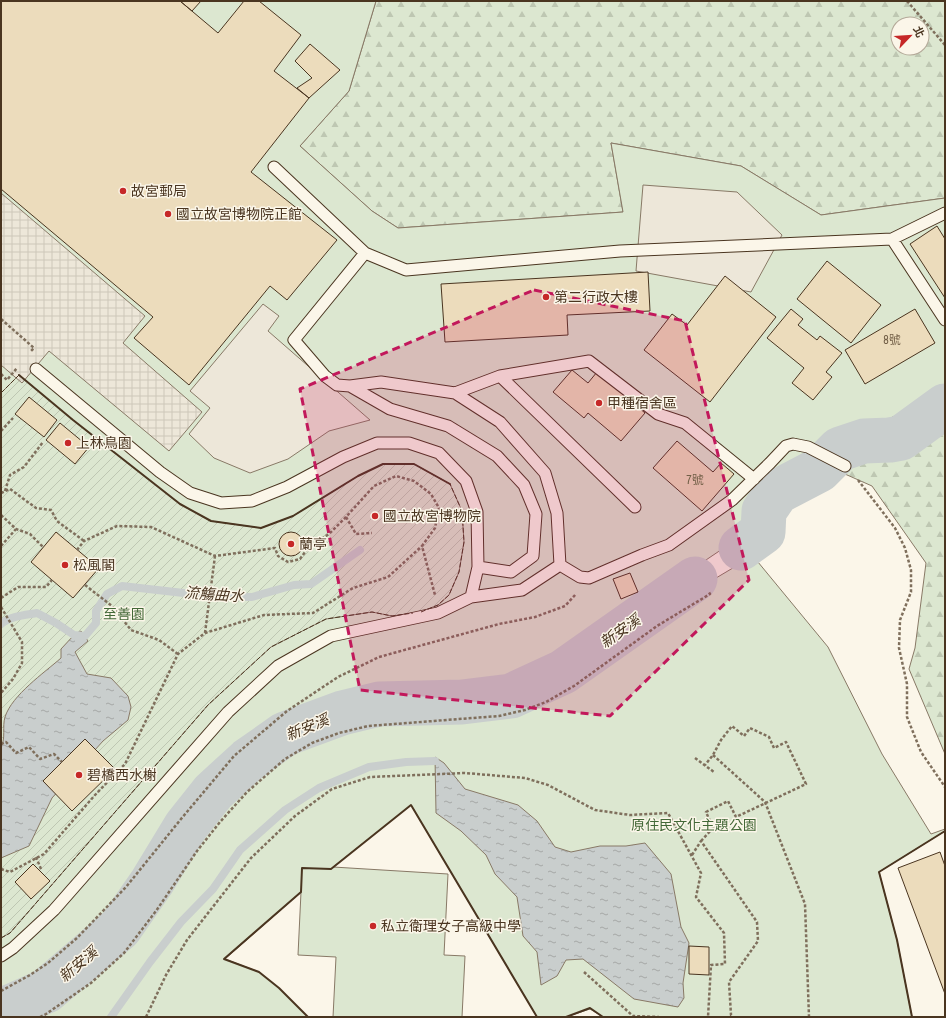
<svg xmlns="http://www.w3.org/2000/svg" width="946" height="1018" viewBox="0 0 946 1018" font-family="'Archivo Narrow','Noto Sans TC',sans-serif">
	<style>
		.forest { fill: url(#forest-firs); stroke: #887966; fill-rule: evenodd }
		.park { fill: #dce7d0; stroke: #887966 }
		.garden { fill: url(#garden-furrows); stroke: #887966 }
		.parking { fill: #ede7d9; stroke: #887966 }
		.plaza { fill: url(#plaza-grid); stroke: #887966 }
		.water { fill: url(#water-ripples); stroke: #887966 }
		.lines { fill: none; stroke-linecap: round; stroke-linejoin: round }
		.stream { stroke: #c9cecd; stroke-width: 8 }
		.river { stroke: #c9cecd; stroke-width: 45 }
		.building { fill: #ecdcbc; stroke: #4a3520 }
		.service-casing { stroke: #4a3520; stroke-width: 13 }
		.path { stroke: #7f6f5c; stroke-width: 2.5; stroke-dasharray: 3 2; stroke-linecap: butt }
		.service { stroke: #fbf6e9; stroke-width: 11 }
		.fence { stroke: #4a3520; stroke-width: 1; stroke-dasharray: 5 2; stroke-linecap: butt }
		.wall { stroke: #4a3520; stroke-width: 2 }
		.marked { fill: #c2185b; fill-opacity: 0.2; stroke: #c2185b; stroke-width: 3; stroke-dasharray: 8 5; stroke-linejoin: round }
		.poi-dot { fill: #c62828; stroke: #fbf6e9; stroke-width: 1.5 }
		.labels { text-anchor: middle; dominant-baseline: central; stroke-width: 3; stroke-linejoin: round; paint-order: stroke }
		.number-label { font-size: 12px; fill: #725f47 }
		.poi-label { font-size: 14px; fill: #4a3520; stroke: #fbf6e9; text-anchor: start }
		.park-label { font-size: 14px; fill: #436837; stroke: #fbf6e9 }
		.water-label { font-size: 15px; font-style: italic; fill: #4a3520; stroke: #fbf6e9 }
	</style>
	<defs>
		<pattern id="forest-firs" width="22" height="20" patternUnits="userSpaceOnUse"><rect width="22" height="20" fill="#dce7d0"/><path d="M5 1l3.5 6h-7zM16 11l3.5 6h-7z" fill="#bec7b2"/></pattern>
		<pattern id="garden-furrows" width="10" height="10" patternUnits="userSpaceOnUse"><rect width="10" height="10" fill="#dce7d0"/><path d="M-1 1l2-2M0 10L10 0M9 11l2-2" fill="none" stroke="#bec7b2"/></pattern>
		<pattern id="plaza-grid" width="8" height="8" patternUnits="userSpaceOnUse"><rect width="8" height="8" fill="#ede7d9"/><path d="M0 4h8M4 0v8" fill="none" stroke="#cdc7ba"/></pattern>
		<pattern id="water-ripples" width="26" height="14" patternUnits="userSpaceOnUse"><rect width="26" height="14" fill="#c9cecd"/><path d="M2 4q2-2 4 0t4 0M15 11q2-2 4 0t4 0" fill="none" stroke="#a5a8a6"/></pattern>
	</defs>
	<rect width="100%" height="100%" fill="#fbf6e9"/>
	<path class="forest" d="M376,1H945V198L821,215L741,166L611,143L623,212L398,228L372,211L300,146L349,91ZM898,24H922V48H898Z
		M945,384V754L909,669L915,648L926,563L872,486L802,455Z"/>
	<path class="park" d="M1,1H376L349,91L300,146L372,211L398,228L623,212L611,143L741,166L821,215L945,198V392L803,460L752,498L746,533L568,653L510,680L386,688L294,714L198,809L118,904L39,983L1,998Z
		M753,556L828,647L882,754L931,834L945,829V831L879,872L897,940L912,1017H603L590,1009L566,1017H537L411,805L333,867L448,874L444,955L465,956L462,1017H333L336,957L298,955L301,892L225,959L259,972L279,988L308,1017H32L91,980L167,884L222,808L290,746L349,721L406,713L504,710L562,684L674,603Z"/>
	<path class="garden" d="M19,375L73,420L180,504L211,521L261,528L293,516L358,476L383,464H414L450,484L462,511L464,542L459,572L449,595L438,605L420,612L392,616L372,612L326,619L271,647L208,705L10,933L1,938V393Z"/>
	<path class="parking" d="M643,185L737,192L782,235L751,292L636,271Z
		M263,304L279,316L268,331L370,420L329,431L288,459L250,473L214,458L189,434L210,408L190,391Z"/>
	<path class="plaza" d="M1,193L145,316L123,343L202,412L169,451L49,351L22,383L1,365Z"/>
	<path class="water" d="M81,631L88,641L75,652L87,674L111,678L128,696L131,707L128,720L103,741L52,798L29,846L1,858V747C6,738 2,727 5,717C12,695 44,673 61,658V649L74,635Z
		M435,757L444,763L465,789L518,805L537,821L555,847L571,852L600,846H626L645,843L671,874L681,927L689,943L683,983L684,998L678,1007L634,999L583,959L566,960L557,976L541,985L537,952L523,936L517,897L495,874L486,855L461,831L436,813Z"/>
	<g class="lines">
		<path class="stream" d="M1,624C10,616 26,615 37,613L56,623L74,635L85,636L96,623V611L107,594L122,586L210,596L252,597L294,585L311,584L360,550
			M111,1017L150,962L181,922L213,889L240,850L285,810L319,788L369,767L406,762L435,761"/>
		<path class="river" d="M741,548L763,532L764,511L777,492L819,470L840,449L864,441L890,440L901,438L945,406
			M1,1011L46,991L120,928L152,882L186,826L213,792L248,760L285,734L342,713L379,704L462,702L511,696L563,672L695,579"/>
	</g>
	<path class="building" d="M1,1H180L218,33L244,1H259L301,35L274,71L309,98L251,172L337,240L287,300L270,286L189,385L134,338L153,317L1,189Z
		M180,1H201L192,11Z
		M310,44L340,70L309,98L297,88L312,78L295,61Z
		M937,226L945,239V298L910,244Z
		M827,261L881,305L851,343L797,299Z
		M648,272L650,311L567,315L568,335L445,342L441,284Z
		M725,276L776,317L710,402L644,350L672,314L687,325Z
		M791,309L803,319L798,325L817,340L820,336L842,353L826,372L832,377L813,400L792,383L804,368L767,338Z
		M915,309L935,343L865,384L845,350Z
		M572,370L588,383L597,372L645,413L621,441L588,413L584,418L553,392Z
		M29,397L57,420L44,437L15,414Z
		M60,423L89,447L75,464L46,440Z
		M677,441L713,472L721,463L734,474L702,511L653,468Z
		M279 544a12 12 0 1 1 24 0a12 12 0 1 1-24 0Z
		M56,532L99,568L73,598L31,562Z
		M630,573L638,592L621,599L613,579Z
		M85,739L115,769L72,811L43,781Z
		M940,852L945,866V994L898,868Z
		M33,864L50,881L31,899L15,882Z
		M689,946L709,947V975L689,974Z"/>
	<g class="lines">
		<defs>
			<path id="service" d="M274,167L365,253L294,340L325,376L337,385L350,386L381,382L455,393L500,376L589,361L658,414L685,423L754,479
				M892,239L945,320
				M365,253L406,270L620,251L892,239L945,213
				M500,376L635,507
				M350,386L390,409L448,426L497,456L524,485L536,514L533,556L511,572L478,567
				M455,393L500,422L545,473L557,513L560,565L522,590L471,597
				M560,565L580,577L589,578L642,555L669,545L732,500L770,463L786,446L793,444L808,447L845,466
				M1,956L13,948L54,910L228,712L278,666L331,636L438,613L471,597L478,567L477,512L466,481L439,453L409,443H377L343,457L287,487L252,501L221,503L190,493L160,472L36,369"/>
		</defs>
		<use href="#service" class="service-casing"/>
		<path class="path" d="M907,1L945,45
			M1,319L34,348L31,351
			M1,374L7,380L17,368
			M1,431L13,418
			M858,480L895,528L905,548L911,570V592L900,620L899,648L907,684V717L921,752L945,787
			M5,491L10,475L24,467L43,442
			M1,493L10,489L36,508L51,510L57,521L84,541
			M1,515L16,529L30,534L43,547
			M346,517L356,534L372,533
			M1,546L16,529
			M77,550L84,541L117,526L151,527L215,556L275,548L278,556L288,562L300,559L308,548L329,534L346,517L374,486L396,476L414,481L431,494L439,508L435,528L422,546L435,595
			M85,585L112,606L131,630L159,640L178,654
			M1,598L18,587H46L52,580
			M1,607L22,642V663L13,679L1,693
			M205,633L215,556
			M1,744L6,742L16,753L29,747L40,759L54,754L62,762
			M713,755L765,802L805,904L809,1017
			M695,758L714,772
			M701,841L713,828L706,812L728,801L736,817L806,784L786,742L774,748L769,737L750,728L744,736L732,726L721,740L713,755L705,765
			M692,855L701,841L757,922L758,941L729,982L731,1015L733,1017
			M36,857L41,869
			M1,869L10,872L44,854L95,795L125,764L178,654L205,633L264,615L313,613L353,588L388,577L422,546
			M584,972L633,1016L659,1017
			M1,991L30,975L48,963L77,938L126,887L181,819L234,756L287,711L338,677L379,657L499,624L535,617L565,606L576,594
			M40,1017L46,1014L91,983L124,953L156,911L197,851L220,822L247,792L285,759L312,743L339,733L368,726L499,716L525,710L546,702L574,686L657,626L710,594L708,591
			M146,1017L166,975L187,940L251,858L295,816L332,789L370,777L465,773L525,778L548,785L595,810L630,815L668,813L701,873L696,897L724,933L725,964L711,965L708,1017"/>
		<use href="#service" class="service"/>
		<path class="fence" d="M1,393L19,375
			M421,612L438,605L449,595L459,572L464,542L462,511L450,484
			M1,938L10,933L208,705L271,647L326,619L372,612L392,616L413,613"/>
		<path class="wall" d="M19,375L73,420L180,504L211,521L261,528L293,516L358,476L383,464H414L450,484
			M308,1017L279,988L259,972L224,959L301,892L302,868L331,869L411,805L537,1017
			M566,1017L590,1008L603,1017
			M912,1017L897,940L879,872L945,831"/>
	</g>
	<path class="marked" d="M534,290L685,321L749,580L610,716L360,690L300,389Z"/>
	<g class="poi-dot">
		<circle cx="123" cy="191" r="4"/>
		<circle cx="168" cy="214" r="4"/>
		<circle cx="546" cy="297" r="4"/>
		<circle cx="599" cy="403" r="4"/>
		<circle cx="68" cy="443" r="4"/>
		<circle cx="375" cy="516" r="4"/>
		<circle cx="291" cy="544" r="4"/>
		<circle cx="65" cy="565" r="4"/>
		<circle cx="79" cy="775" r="4"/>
		<circle cx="373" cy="926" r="4"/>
	</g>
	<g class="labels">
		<g class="number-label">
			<text x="892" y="340">8號</text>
			<text x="695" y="480">7號</text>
		</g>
		<g class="poi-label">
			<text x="131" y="191">故宮郵局</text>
			<text x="176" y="214">國立故宮博物院正館</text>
			<text x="554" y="297">第二行政大樓</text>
			<text x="607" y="403">甲種宿舍區</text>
			<text x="76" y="443">上林鳥園</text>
			<text x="383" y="516">國立故宮博物院</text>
			<text x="299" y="544">蘭亭</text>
			<text x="73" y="565">松風閣</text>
			<text x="87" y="775">碧橋西水榭</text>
			<text x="381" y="926">私立衛理女子高級中學</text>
		</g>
		<g class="park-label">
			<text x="124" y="614">至善園</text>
			<text x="694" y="825">原住民文化主題公園</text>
		</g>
		<g class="water-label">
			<text transform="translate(214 594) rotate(4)">流觴曲水</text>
			<text transform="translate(620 631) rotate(-35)">新安溪</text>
			<text transform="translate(307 727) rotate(-22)">新安溪</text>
			<text transform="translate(78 964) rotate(-40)">新安溪</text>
		</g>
	</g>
	<rect width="946" height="1018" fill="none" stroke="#4a3520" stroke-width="4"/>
	<g transform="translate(910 36) rotate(65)"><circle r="19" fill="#fbf6e9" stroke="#b4a999"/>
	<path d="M0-3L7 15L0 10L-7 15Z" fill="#c62828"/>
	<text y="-6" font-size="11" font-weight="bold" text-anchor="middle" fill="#4a3520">北</text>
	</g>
</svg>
